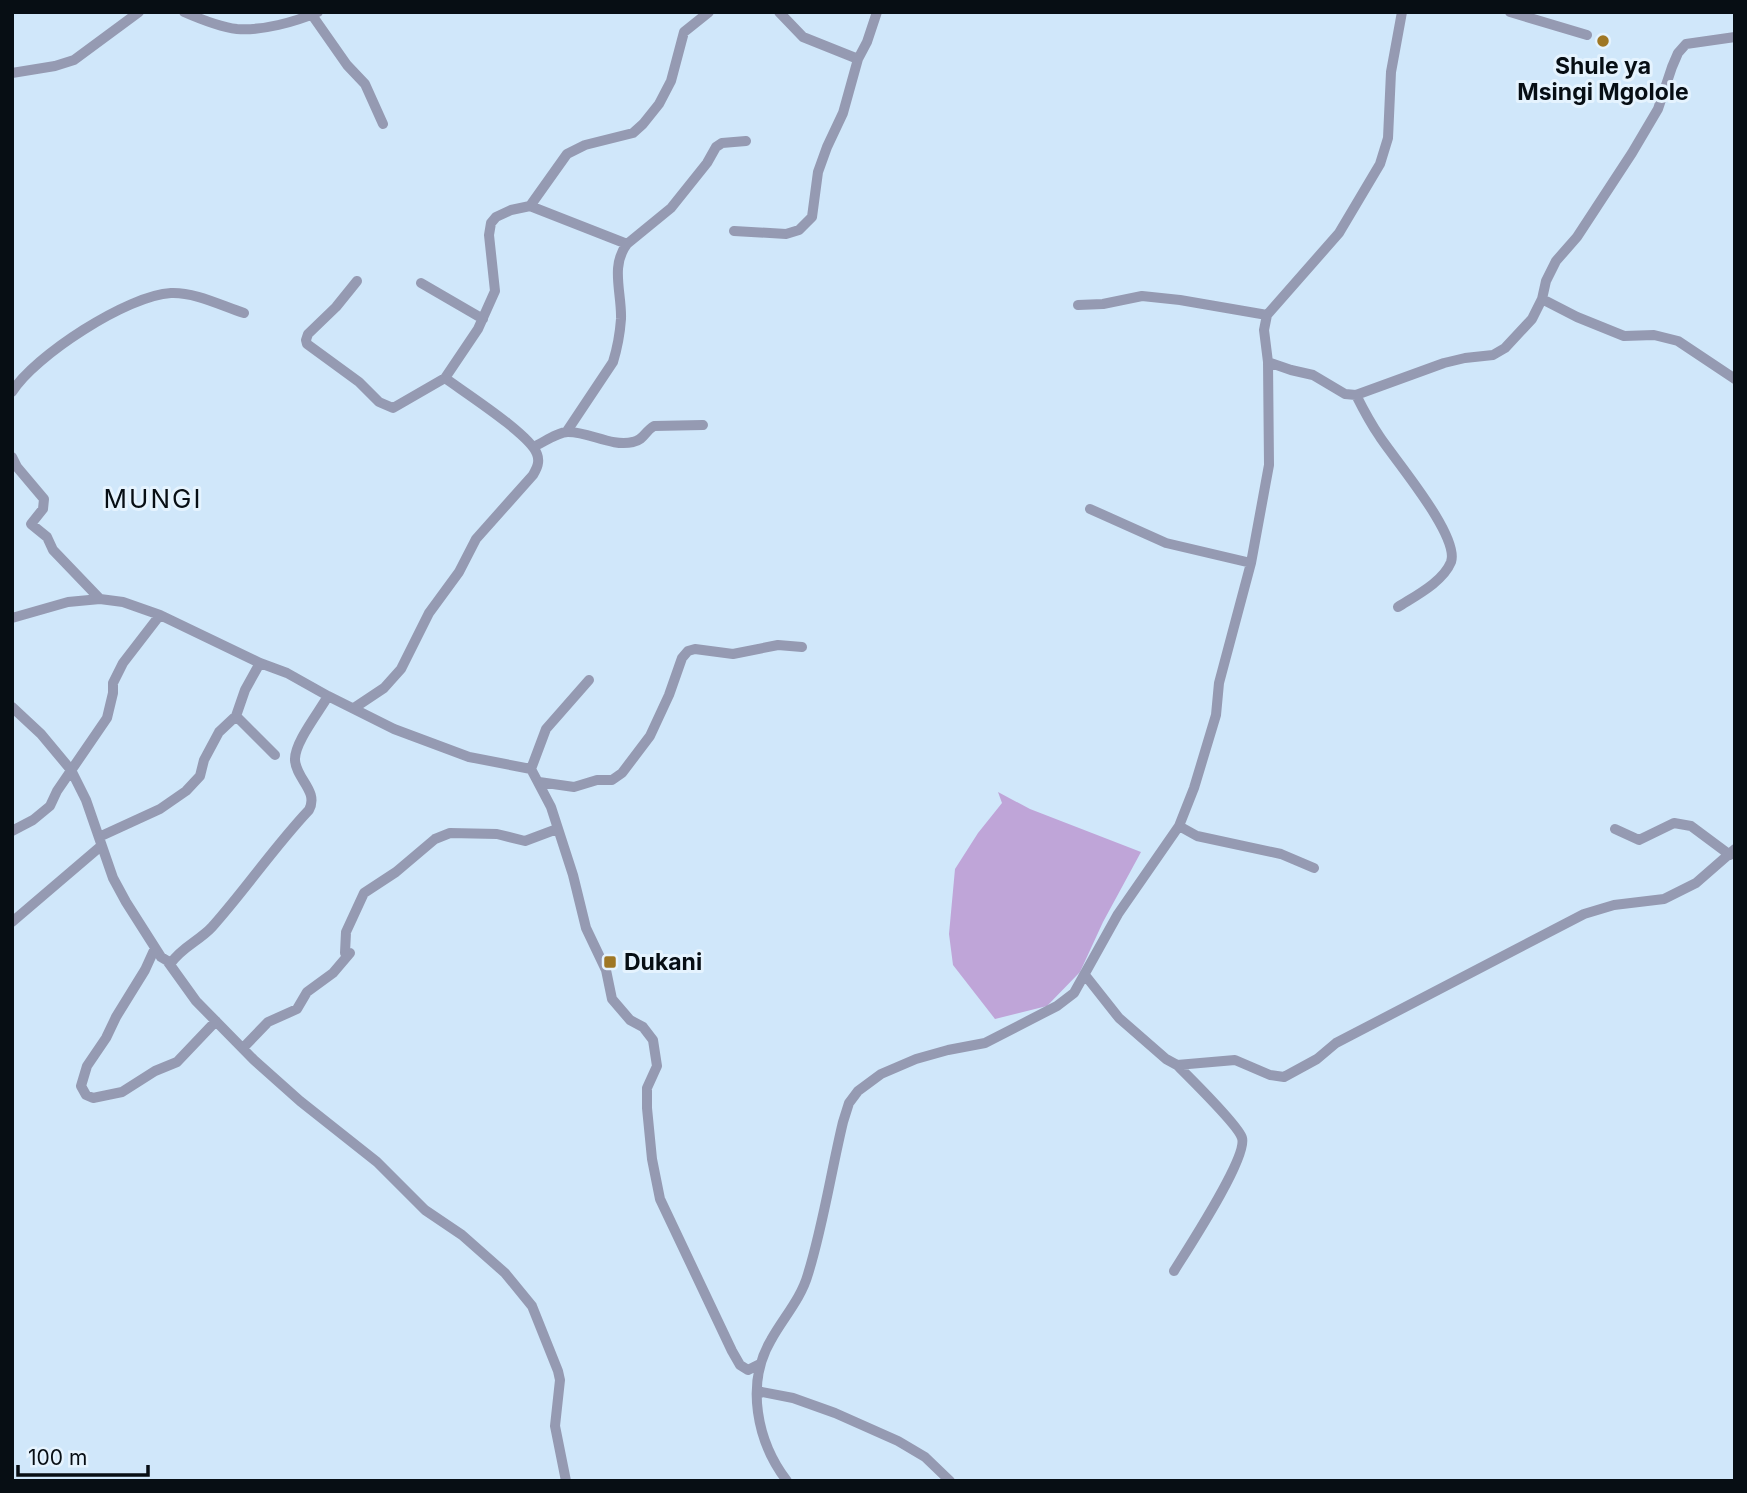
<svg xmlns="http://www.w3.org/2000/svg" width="1747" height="1493" viewBox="0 0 1747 1493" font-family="Inter,sans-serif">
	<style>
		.forest { fill: #bfa5d8 }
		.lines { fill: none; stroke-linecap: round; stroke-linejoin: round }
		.minor { stroke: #959ab2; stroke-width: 10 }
		.poi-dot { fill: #9f7724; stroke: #e5f3fe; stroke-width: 2.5 }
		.labels { text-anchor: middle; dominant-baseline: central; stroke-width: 6; stroke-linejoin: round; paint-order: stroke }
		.poi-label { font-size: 23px; font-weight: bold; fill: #070e14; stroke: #e5f3fe }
		.quarter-label { font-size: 26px; letter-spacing: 2px; fill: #070e14; stroke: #e5f3fe }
	</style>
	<rect width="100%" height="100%" fill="#d0e7fa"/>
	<path class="forest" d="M998,792L1030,809L1141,852L1103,922L1080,972L1047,1006L995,1019L953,965L949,934L955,869L978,833L1002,803Z"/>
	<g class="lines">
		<path class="minor" d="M184,12C200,19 219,27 237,29C262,31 295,22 318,12
			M1510,12L1587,35
			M312,15L347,65L365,84L383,124
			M858,59L867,42L877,12
			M12,73L55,66L74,60L139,12
			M530,206L567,154L585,145L633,133L643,124L659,104L671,81L684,32L709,12
			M734,231L786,234L799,230L812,217L818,172L827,147L843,113L858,59L803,37L779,12
			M357,281L336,307L308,334L306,340L307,344L359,382L379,402L393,408L445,378L478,329L495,291L489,235L491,223L496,217L511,210L530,206L627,244L671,208L707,163L716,147L722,143L746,141
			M421,283L483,319
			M1542,299L1577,317L1624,336L1654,335L1678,341L1735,379
			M1078,305L1103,304L1142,296L1180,300L1267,315
			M1268,362L1291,370L1313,375L1345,394L1356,395L1444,363L1465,358L1493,355L1505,348L1532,319L1542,299L1546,281L1556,261L1577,237L1632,153L1658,109L1672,67L1678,53L1686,44L1735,37
			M12,392C34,356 128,295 171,293C195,292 222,306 244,313
			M1356,395C1363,409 1371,424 1380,437C1395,460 1460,536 1451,562C1443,582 1415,596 1398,607
			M567,431L613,362C617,349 620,333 621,319C622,293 610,266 627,244
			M533,447C543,443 557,432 568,432C590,432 611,447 633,442C644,440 645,431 654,426L703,425
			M12,457L17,467L44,499L43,509L31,524L47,537L53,550L100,599
			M1090,509L1166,543L1251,563
			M12,618L68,602L100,599L123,602L160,615L260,663L287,673L328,696L394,729L469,757L531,769L551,807L573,875L586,928L606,970L612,999L630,1020L643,1027L653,1040L657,1066L647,1088V1108L652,1159L660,1199L732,1351L740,1365L748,1370L760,1364
			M12,707L41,734L71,770L86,800L113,878L126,902L161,957L171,963C182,947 199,941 212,927C246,889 274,847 309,810C319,791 296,779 295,760C294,743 319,712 328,696
			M354,708L384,688L401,669L429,613L459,572L476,539L533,475C537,468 540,462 537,454C531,435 464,392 445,378
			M236,716L275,755
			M531,769L546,729L589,680
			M539,782L574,787L597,780H612L622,773L650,736L669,695L682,658L688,651L695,649L733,654L778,645L802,647
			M1179,826L1197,836L1281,854L1314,868
			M1615,829L1639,840L1674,823L1691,826L1730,855
			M12,831L33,820L50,806L57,791L107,718L113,693V683L123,663L160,615
			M99,837L160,809L186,791L200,776L204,760L219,732L236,716L245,690L260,663
			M12,922L101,846
			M155,948L145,970L116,1017L106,1038L87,1066L81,1086L86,1095L93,1098L122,1092L155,1071L177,1062L216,1021
			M168,962L196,1001L254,1060L300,1101L377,1162L425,1210L462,1235L505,1273L532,1306L558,1371L560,1380L555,1426L566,1481
			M1085,975L1119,1018L1166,1059L1177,1065L1235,1060L1270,1075L1284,1077L1317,1059L1336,1043L1584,914L1614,905L1664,899L1696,883L1735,849
			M243,1048L268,1022L297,1009L307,992L333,973L350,953H345L346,932L364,893L396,872L435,839L450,833L497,834L525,841L557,829
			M1174,1271C1187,1250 1248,1157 1242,1138C1239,1126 1189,1077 1177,1065
			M757,1391L793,1398L835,1413L898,1441L925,1457L950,1481
			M787,1481C757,1442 745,1384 771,1340C783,1318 801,1299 808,1274C823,1226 831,1172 843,1122L849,1103L858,1091L881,1074L916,1059L948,1050L985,1043L1057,1006L1074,993L1118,914L1179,826L1194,788L1216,715L1219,683L1251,563L1269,465L1268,362L1264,330L1267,315L1339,233L1380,164L1388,138L1391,72L1402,12"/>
	</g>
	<g class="poi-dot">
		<circle cx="1603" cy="41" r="7"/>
		<rect x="603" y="955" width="14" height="14" rx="3.5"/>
	</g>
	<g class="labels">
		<g class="poi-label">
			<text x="1603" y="66">Shule ya<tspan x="1603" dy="26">Msingi Mgolole</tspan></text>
			<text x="624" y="962" text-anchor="start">Dukani</text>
		</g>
		<g class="quarter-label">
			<text x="153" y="498">MUNGI</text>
		</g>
	</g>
	<rect width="1747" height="1493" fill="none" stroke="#070e14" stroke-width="28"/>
	<path d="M18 1465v10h130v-10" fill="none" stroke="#070e14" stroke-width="3.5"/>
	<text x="28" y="1465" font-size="21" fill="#070e14" stroke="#e5f3fe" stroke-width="5" paint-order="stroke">100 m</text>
</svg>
